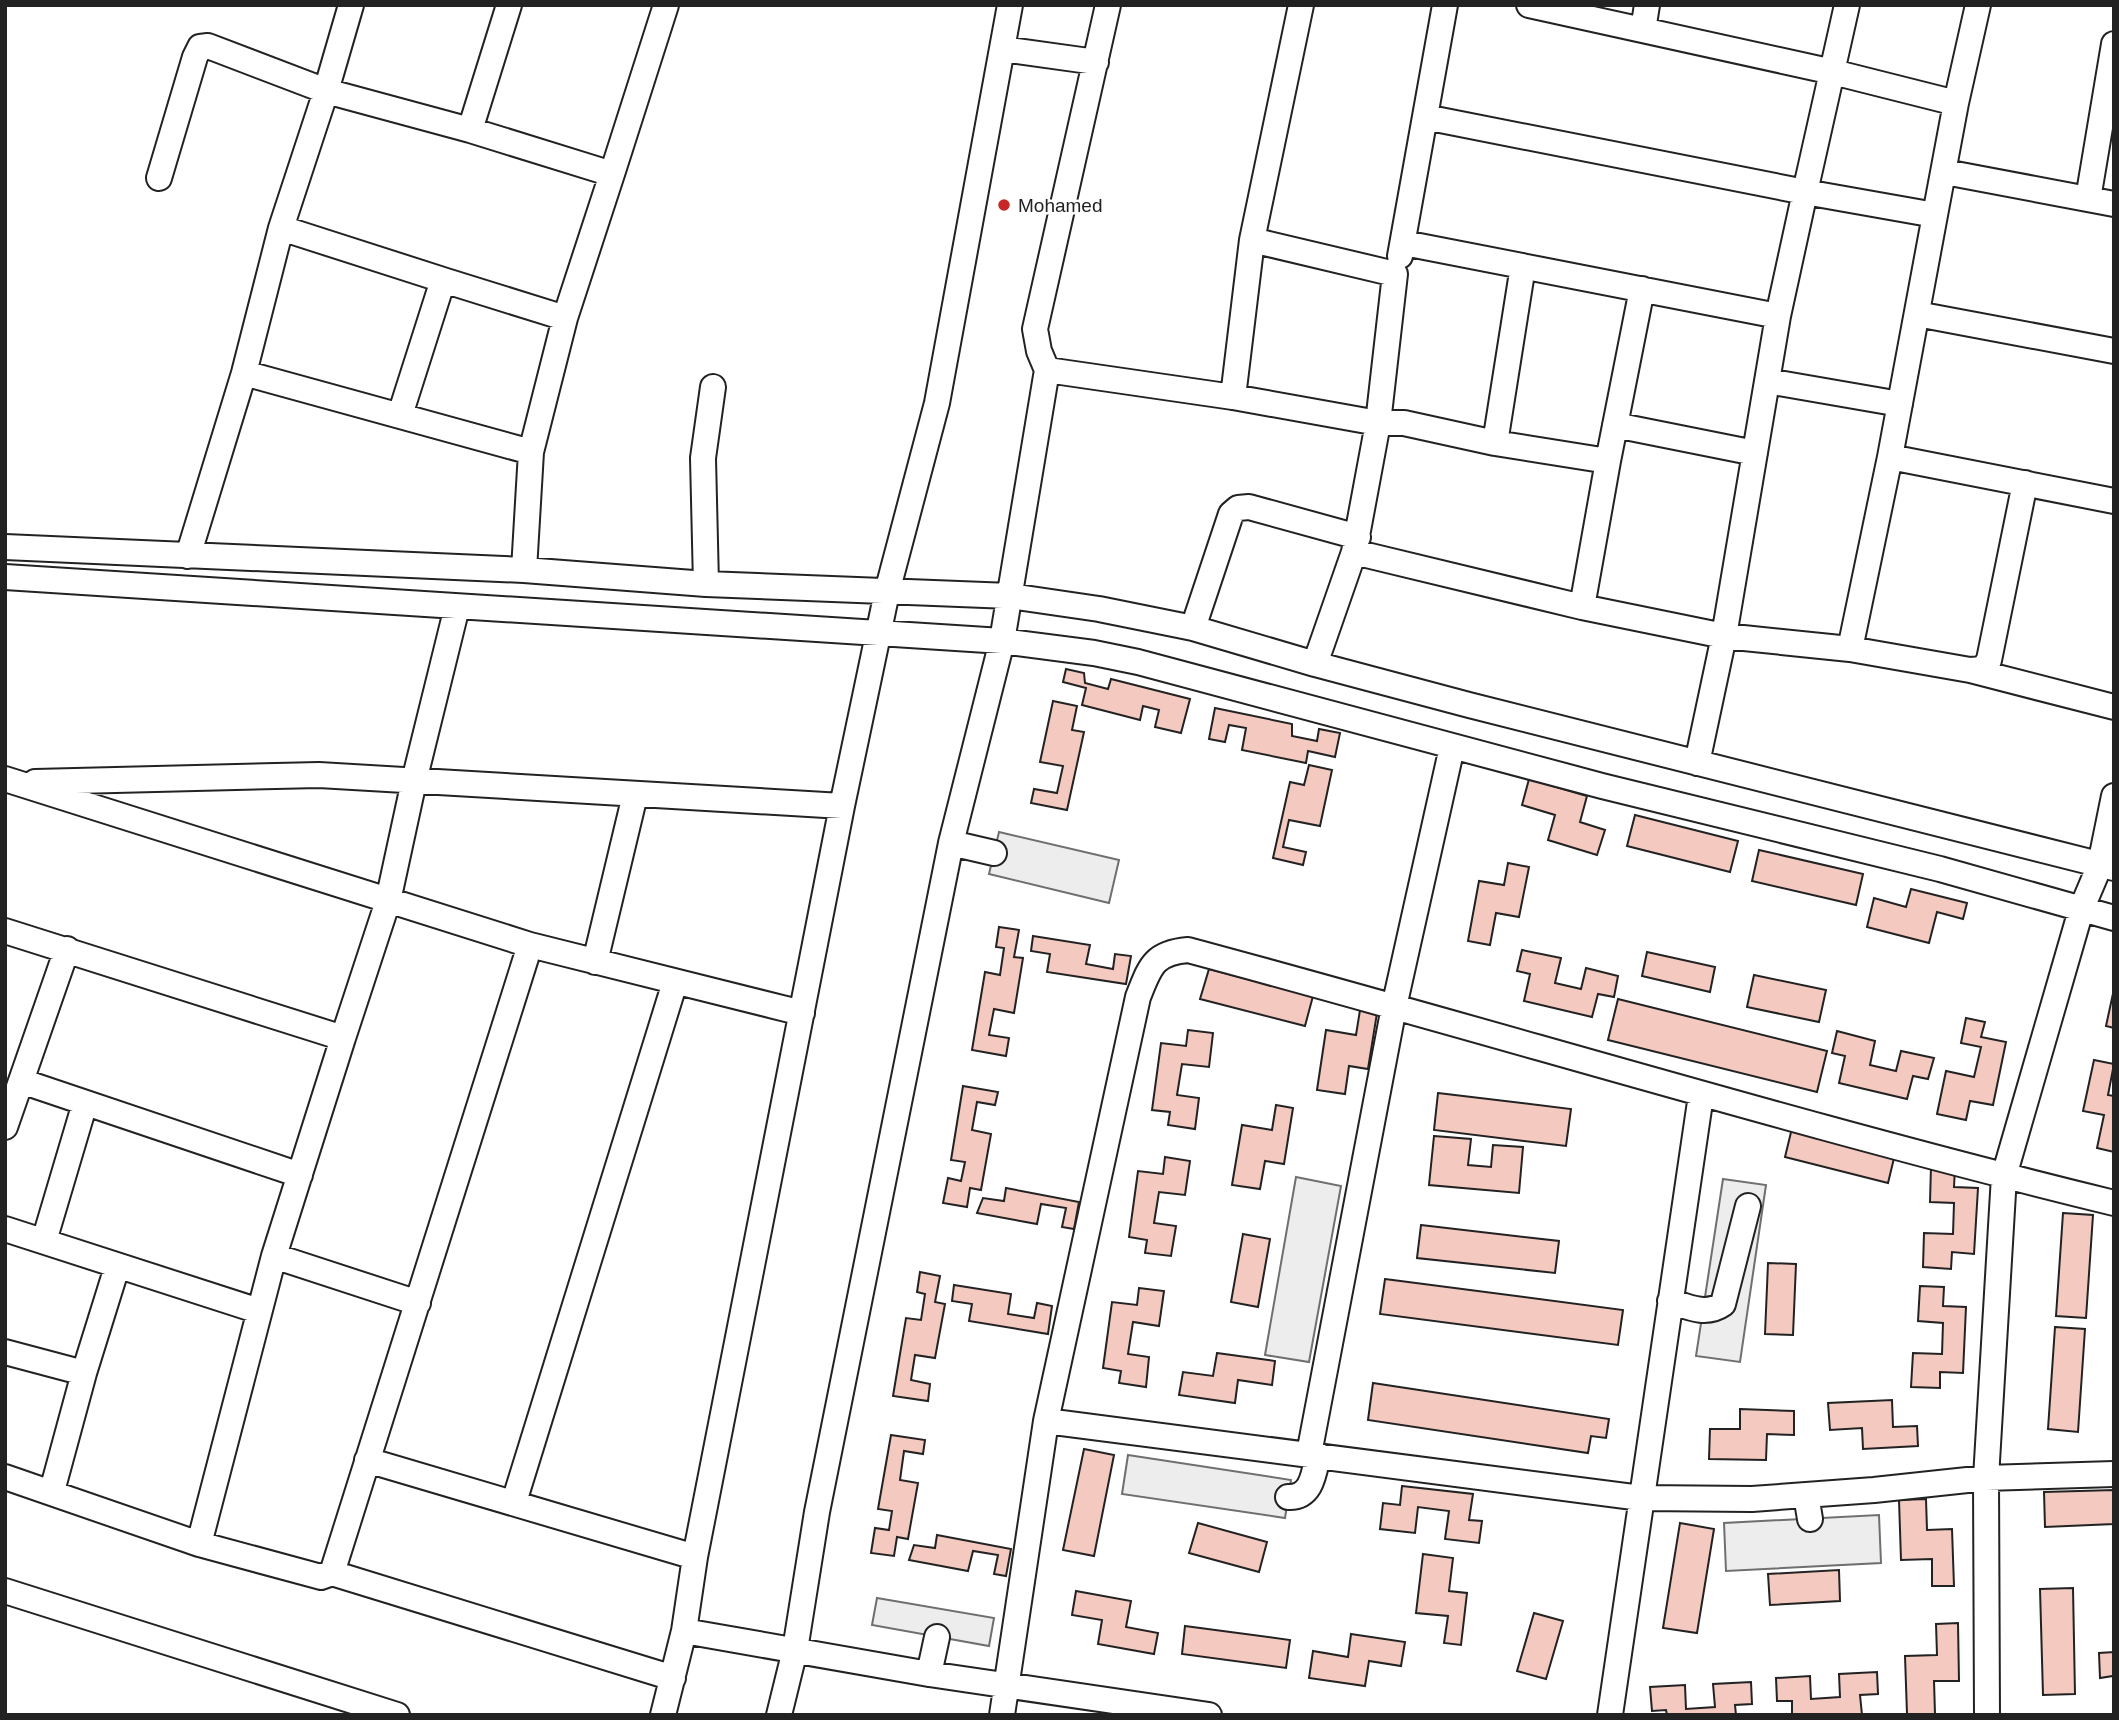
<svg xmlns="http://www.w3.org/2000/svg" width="2119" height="1720" viewBox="0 0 2119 1720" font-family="Helvetica,sans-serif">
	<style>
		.parking { fill: #ededed; stroke: #6f6f6f; stroke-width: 2 }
		.building { fill: #f3c9c0; stroke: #222; stroke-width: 2 }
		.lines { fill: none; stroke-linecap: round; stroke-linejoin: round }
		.minor-casing { stroke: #222; stroke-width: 28 }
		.minor { stroke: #fff; stroke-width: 24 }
		.poi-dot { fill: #c62828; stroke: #fff; stroke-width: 2.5 }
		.labels { text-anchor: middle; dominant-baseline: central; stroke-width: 5; stroke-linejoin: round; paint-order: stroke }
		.poi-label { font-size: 19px; fill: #222; stroke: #fff; text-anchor: start }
	</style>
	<rect width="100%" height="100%" fill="#fff"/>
	<path class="parking" d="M999,832L1119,860L1109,903L989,874Z
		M1296,1177L1341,1186L1309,1362L1265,1355Z
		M1723,1179L1766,1185L1740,1362L1696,1356Z
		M1128,1455L1291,1480L1285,1518L1122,1494Z
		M1879,1515L1881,1563L1726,1571L1724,1523Z
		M877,1598L994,1618L989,1646L872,1625Z"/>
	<path class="building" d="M1066,669L1084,673L1085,683L1108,689L1111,679L1190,699L1181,733L1155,727L1159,710L1143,706L1140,720L1082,705L1086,688L1063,682Z
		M1053,701L1077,706L1072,730L1084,732L1067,810L1031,803L1034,789L1057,793L1063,766L1040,762Z
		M1215,708L1292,724V736L1317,741L1319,729L1340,733L1335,757L1308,751L1306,763L1242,750L1246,728L1229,725L1225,742L1209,739Z
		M1309,765L1332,770L1320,826L1289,820L1283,847L1306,852L1303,865L1273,858L1290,782L1304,785Z
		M1529,779L1587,796L1580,822L1605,830L1597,855L1548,840L1555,815L1522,805Z
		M1635,815L1738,841L1730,872L1627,846Z
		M1759,850L1863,874L1856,905L1752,881Z
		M1508,863L1529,867L1519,917L1496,913L1490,945L1468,941L1479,881L1504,885Z
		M1911,889L1967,903L1963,919L1937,912L1929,943L1867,927L1874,898L1906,907Z
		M999,927L1019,930L1014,957L1023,958L1014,1013L994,1009L989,1035L1009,1038L1006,1056L972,1050L985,972L1000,975L1004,948L996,947Z
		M1033,936L1090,945L1086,964L1113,969L1115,954L1131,956L1126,984L1047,972L1050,954L1031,951Z
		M1522,950L1561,958L1555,983L1581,989L1586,968L1618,976L1614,997L1598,994L1592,1017L1524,1001L1530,974L1517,971Z
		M1647,952L1715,967L1710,992L1642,976Z
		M1209,969L1313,996L1305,1026L1200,999Z
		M1754,975L1826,990L1819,1022L1747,1007Z
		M2114,989V1028L2106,1026Z
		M1618,999L1827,1051L1817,1092L1608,1040Z
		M1360,1010L1377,1013L1368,1069L1349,1066L1345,1094L1317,1090L1326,1030L1356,1035Z
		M1966,1018L1985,1022L1981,1037L2006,1042L1993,1105L1970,1101L1966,1120L1937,1114L1946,1071L1974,1077L1981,1047L1961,1043Z
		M1188,1030L1213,1033L1209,1067L1182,1064L1177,1095L1199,1098L1195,1129L1168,1125L1170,1112L1152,1110L1161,1043L1186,1046Z
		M1837,1031L1875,1041L1870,1065L1896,1071L1901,1051L1934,1058L1928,1079L1913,1076L1907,1099L1839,1083L1845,1056L1832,1053Z
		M2094,1060L2114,1064L2108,1095L2114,1096V1152L2097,1148L2104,1115L2083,1111Z
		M963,1086L998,1092L995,1105L977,1102L972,1130L991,1134L981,1190L970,1188L967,1207L943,1203L948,1178L961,1181L965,1162L951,1160Z
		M1438,1093L1571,1109L1566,1146L1434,1130Z
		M1276,1105L1293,1108L1284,1164L1265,1161L1260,1189L1232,1185L1242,1125L1272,1130Z
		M1792,1128L1895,1154L1888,1183L1785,1157Z
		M1434,1136L1471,1139L1468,1165L1491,1167L1493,1145L1523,1147L1519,1193L1429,1185Z
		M1165,1157L1190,1161L1185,1195L1159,1192L1154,1223L1176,1226L1171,1256L1145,1253L1147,1240L1129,1237L1138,1171L1163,1174Z
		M1931,1166L1955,1168L1954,1187L1978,1188L1974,1254L1952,1252L1951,1269L1923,1267L1924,1233L1953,1234L1954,1203L1930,1202Z
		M1006,1188L1079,1202L1074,1229L1062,1227L1066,1208L1041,1204L1037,1224L977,1213L983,1198L1004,1201Z
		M2063,1213L2093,1215L2086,1318L2056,1316Z
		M1421,1225L1559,1241L1555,1273L1417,1258Z
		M1243,1234L1270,1239L1258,1307L1231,1302Z
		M1768,1263L1796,1264L1793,1335L1765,1334Z
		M920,1272L940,1276L935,1302L945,1304L935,1358L915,1355L911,1380L930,1384L928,1401L893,1396L906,1318L921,1320L925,1294L917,1292Z
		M1385,1279L1623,1310L1618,1345L1380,1314Z
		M954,1285L1011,1294L1008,1314L1034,1318L1037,1303L1052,1306L1048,1334L969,1321L972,1304L952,1301Z
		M1920,1286L1944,1287L1943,1306L1966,1307L1963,1373L1940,1372V1388L1911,1387L1913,1353L1942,1354L1943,1323L1918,1321Z
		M1139,1288L1164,1291L1159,1326L1133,1322L1128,1354L1149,1357L1146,1387L1119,1383L1121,1371L1103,1368L1112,1302L1137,1305Z
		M2055,1327L2085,1329L2078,1432L2048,1429Z
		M1217,1353L1275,1361L1272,1385L1238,1380L1235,1403L1179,1395L1183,1372L1213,1376Z
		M1373,1383L1609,1419L1606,1438L1591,1436L1588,1453L1368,1420Z
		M1892,1400L1893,1427L1917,1426L1918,1446L1863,1449L1862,1428L1830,1430L1828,1403Z
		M1740,1409L1794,1411V1435L1767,1434L1766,1460L1709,1459L1710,1429H1740Z
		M891,1435L925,1440L923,1454L904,1451L900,1480L918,1483L908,1539L897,1537L894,1556L871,1553L875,1528L889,1530L892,1511L878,1509Z
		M1084,1449L1114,1455L1094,1556L1063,1550Z
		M1402,1486L1473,1494L1469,1520L1482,1521L1479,1543L1445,1539L1449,1511L1418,1507L1415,1533L1380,1529L1383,1503L1400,1505Z
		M2114,1490V1524L2045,1527L2044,1492Z
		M1926,1499L1927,1530L1952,1529L1954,1586H1932V1559L1901,1560L1899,1500Z
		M1198,1523L1267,1542L1259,1572L1189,1553Z
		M1680,1523L1714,1529L1697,1633L1663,1628Z
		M937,1535L1011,1549L1006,1576L994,1574L998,1555L973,1551L968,1571L909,1560L914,1545L935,1548Z
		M1423,1554L1453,1558L1449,1591L1467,1593L1461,1645L1444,1643L1448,1616L1416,1613Z
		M1839,1570L1840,1601L1770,1605L1768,1574Z
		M2073,1588L2075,1694L2043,1695L2040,1589Z
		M1076,1591L1131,1601L1126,1627L1158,1633L1154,1654L1098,1644L1102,1620L1072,1615Z
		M1534,1613L1563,1621L1546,1679L1517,1671Z
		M1958,1623L1959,1681H1934L1935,1714H1907L1905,1656L1937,1655L1936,1624Z
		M1185,1626L1290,1640L1286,1668L1182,1654Z
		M1351,1634L1405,1642L1401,1666L1369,1661L1365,1686L1309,1678L1313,1651L1348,1657Z
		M2114,1652V1681L2113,1676L2100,1678L2099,1653Z
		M1877,1672L1878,1694L1860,1695L1862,1715H1792V1701H1777L1776,1678L1810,1676L1811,1699L1840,1697L1839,1674Z
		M1751,1682L1752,1704L1735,1705L1736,1715H1667L1666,1710L1652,1711L1650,1687L1685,1685L1686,1709L1715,1707L1713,1684Z"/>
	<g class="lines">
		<defs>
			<path id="minor" d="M1529,5L1833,72L1956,103L1935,215L1805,192L1778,316L1724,636L1850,649L1970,670L1983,669L1989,660L2025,483
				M1643,30L1647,5
				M1002,49L1096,62
				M1956,103L1978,5
				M1425,117L1805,192L1847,5
				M470,130L509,5
				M1945,172L2114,204
				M159,178L195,57L200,47L208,46L326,91L351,5
				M2088,199L2114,44
				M281,228L443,280
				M1252,240L1395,274L1378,423H1404L1495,443L1608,461L1582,607
				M1404,243L1778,316
				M1400,256L1445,5
				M1917,314L2114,351
				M1047,370L1233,397L1378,423L1354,552L1582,607L1724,636L1697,763
				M244,373L531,452
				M1767,381L1900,404
				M1233,397L1252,240L1301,5
				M400,415L443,280L565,318
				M1615,425L1755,453
				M1495,443L1523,266
				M1890,457L2114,501
				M1608,461L1642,289
				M5,547L524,570L706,584L1010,596L1099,609L1193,628L1315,664L1469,705L2114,868
				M188,556L244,373L281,228L326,91L470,130L612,174L666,5
				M524,570L531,452L565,318L612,174
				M5,577L1002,641L1094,653L1138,662L1602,786L1940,869L2114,918
				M706,584L703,458L713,387
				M1193,628L1231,514L1238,508L1249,507L1358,537
				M1850,649L1890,457L1935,215
				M1315,664L1354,552
				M1970,670L2114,707
				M5,779L530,945L332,1573L321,1577L199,1544L5,1477
				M35,782L319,775L842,806
				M951,843L994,853
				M5,931L343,1038L274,1256L199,1544
				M530,945L802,1013
				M595,962L635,795
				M343,1038L388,901L414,781L457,607
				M21,1081L300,1175
				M5,1127L67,949
				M5,1229L259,1311
				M44,1241L85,1103
				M274,1256L418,1303
				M1670,1301C1688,1307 1706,1316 1723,1304L1748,1206
				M5,1352L84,1373
				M1046,1421L1641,1498L1752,1499L1874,1490L1986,1478L2114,1474
				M1309,1454L1394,1007L1452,747
				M367,1460L695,1557
				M52,1491L84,1373L117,1267
				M1806,1495L1810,1519
				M1288,1497C1312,1498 1314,1473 1318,1455
				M514,1502L675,982
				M332,1573L673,1678
				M5,1591L397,1715
				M684,1631L929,1674L1209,1715
				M929,1674L937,1637
				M663,1715L684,1631L695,1557L842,806L887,592L937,403L1010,5
				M779,1715L795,1650L817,1512L951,843L1002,641L1047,370L1039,351L1035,329L1108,5
				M1002,1715L1046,1421L1138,997C1150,967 1153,953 1188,950C1497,1033 1803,1127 2114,1203
				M1610,1715L1701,1095
				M1987,1715L1986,1478L2004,1176L2081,910L2100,865L2114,796"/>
		</defs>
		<use href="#minor" class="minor-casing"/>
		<use href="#minor" class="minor"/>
	</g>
	<circle class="poi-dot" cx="1004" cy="205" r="7"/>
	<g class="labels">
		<g class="poi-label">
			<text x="1018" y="205">Mohamed</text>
		</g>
	</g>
	<rect width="2119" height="1720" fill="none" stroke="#222222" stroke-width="14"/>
</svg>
